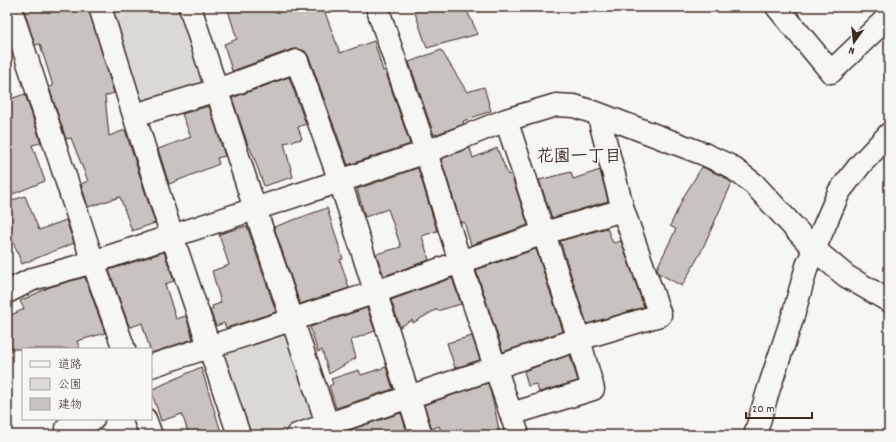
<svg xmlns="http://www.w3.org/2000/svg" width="896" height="442" viewBox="0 0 896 442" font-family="Dekko,'Klee One',sans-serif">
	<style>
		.green { fill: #dad9d3; stroke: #8a8278 }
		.building { fill: #c8c3be; stroke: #3b2a1e }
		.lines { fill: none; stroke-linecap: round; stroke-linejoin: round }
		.minor-casing { stroke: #3b2a1e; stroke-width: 25 }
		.minor { stroke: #f6f6f2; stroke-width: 22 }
		.labels { text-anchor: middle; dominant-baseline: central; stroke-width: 3.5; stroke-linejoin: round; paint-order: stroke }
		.neighbourhood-label { font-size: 17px; font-weight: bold; fill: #3b2a1e; stroke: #f6f6f2 }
	</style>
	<rect width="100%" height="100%" fill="#f6f6f2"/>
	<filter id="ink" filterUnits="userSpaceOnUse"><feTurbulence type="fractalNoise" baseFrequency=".025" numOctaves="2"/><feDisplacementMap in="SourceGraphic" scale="8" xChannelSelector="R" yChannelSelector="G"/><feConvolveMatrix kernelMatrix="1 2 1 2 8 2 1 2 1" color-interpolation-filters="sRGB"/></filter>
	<g filter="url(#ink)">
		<path class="green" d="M123,7H181L206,86L141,107L111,11Z
			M287,333L317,423L280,435H245L219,353Z"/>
		<path class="building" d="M23,7H88L114,93L105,96L109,136L125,130L155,223L132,231L120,197L88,207L81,184L88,181L71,138L66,139L49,87L53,86L40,44L35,45Z
			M227,7H323L340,53L374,41L383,71L385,70L410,144L348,165L309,57L305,51L299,49H293L232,71L224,44L237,39Z
			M413,7H465L478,34L427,48Z
			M441,50L467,92L484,87L491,111L463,121L464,124L434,135L409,62Z
			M289,77L306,124L298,127L302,139L284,143L293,177L264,186L253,155L250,148H249L232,98Z
			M25,94L41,143L32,145L45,181L13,194L7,178V100Z
			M209,106L225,156L217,158L219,164L169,184L158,149L191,137L182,114Z
			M470,148L473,158L497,148L508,175L511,174L528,225L471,245L464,222L461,223L441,159Z
			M702,167L724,177L732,183L701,252L682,286L658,273L657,268L676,229L670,226L684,196Z
			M418,168L437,231L422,236L429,260L384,276L376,254L401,247L388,209L365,217L357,189Z
			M600,170L608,201L552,218L539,180L571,172L573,179Z
			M25,196L39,230L66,220L74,243L22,264L7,227V202Z
			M327,208L343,259L340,260L349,288L300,304L274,227Z
			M247,226L276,312L226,328L224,323L216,326L210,310L213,309L212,306L221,303L212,271L229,265L219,234Z
			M607,228L613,243L621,241L644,307L587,324L560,241Z
			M536,249L563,331L503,352L476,270Z
			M164,252L174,281L165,284L176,319L186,316L193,339L151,353L142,323L131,327L129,326L109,270Z
			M85,277L105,333L77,341L80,349H7V317L24,309L20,301L50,287Z
			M452,278L461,304L437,311V309L413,323L412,320L400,327L391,300Z
			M367,308L375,331L351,340L356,358L329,374L322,350L318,352L310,327Z
			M472,336L480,360L455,368L447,343Z
			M570,355L578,381L539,392L536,384L528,386L524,371Z
			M201,367L222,435H189L182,414L161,421L151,390Z
			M386,367L393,389L336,408L329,386L333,384L331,379L359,370L361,375Z
			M488,383L494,405L500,435H443L439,426L432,429L424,405Z
			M401,413L408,435H345L344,432Z"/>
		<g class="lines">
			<defs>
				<path id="minor" d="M10,7L93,262L124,349
					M100,7L172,236L239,435
					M190,7L255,209L331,435
					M377,7L426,152L460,262L518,435
					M777,7L831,72L889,16
					M135,115L217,90L297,61L340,181L421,435
					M506,120L579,339L593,389L511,414
					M7,292L33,279L93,262L340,181L426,152L506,120L556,105L574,106L599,114L704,154L730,166L754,184L814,249L846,276L889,301
					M151,366L376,292L460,262L544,233L623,210
					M145,419L151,435
					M67,428L93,419
					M297,435L579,339L660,315L623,210L601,125L599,114
					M755,435L769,388L793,316L807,266L839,192L860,165L889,134"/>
			</defs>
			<use href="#minor" class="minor-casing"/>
			<use href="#minor" class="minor"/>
		</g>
	</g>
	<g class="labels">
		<g class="neighbourhood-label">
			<text x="579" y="158">花園一丁目</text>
		</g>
	</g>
	<rect width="896" height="442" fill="none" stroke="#f6f6f2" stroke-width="24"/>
	<rect x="12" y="12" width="872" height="418" fill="none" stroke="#3b2a1e" stroke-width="1.5" filter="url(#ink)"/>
	<rect x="22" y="348" width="130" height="72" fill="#f6f6f2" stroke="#aba49d"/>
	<rect x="30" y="361" width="20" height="6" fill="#f6f6f2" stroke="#aba49d"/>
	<text x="58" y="368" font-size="12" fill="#3b2a1e">道路</text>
	<rect x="30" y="378" width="20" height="12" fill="#dad9d3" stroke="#aba49d"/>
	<text x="58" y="388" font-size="12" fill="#3b2a1e">公園</text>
	<rect x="30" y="398" width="20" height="12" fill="#c8c3be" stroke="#aba49d"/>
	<text x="58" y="408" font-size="12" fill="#3b2a1e">建物</text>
	<g transform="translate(854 42) rotate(195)" stroke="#f6f6f2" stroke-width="3" paint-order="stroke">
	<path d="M0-3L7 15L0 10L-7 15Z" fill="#3b2a1e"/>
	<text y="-6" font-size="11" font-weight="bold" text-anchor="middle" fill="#3b2a1e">N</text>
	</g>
	<path d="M746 412v6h66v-6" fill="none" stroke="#3b2a1e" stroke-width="2"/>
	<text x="752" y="412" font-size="12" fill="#3b2a1e" stroke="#f6f6f2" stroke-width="3" paint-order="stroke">20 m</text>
</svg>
